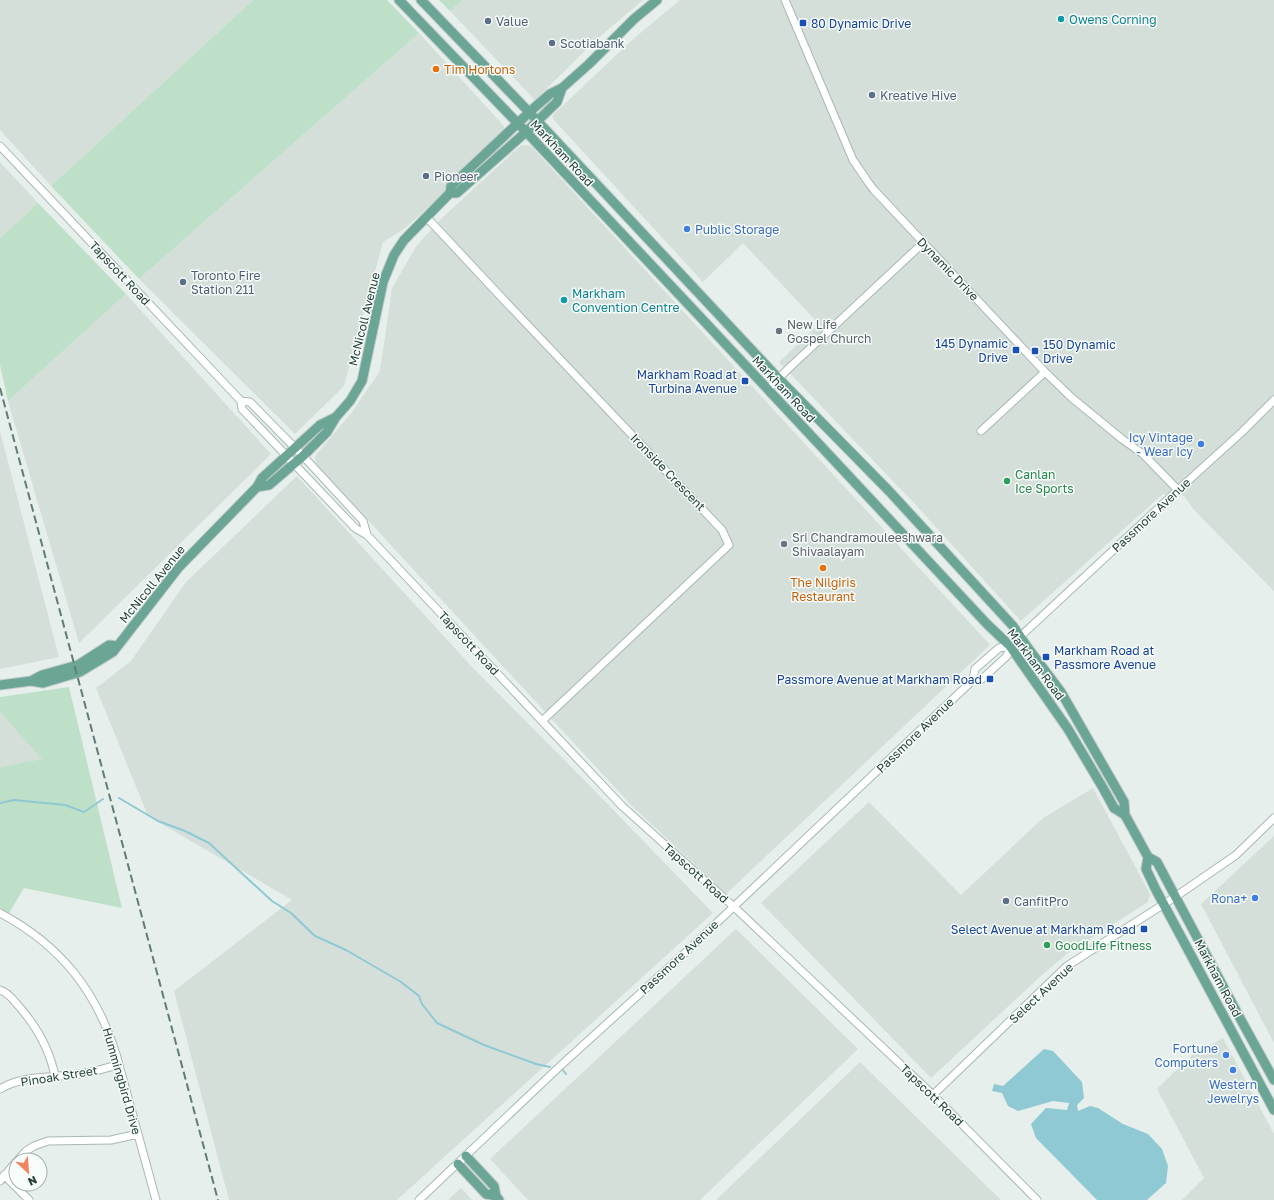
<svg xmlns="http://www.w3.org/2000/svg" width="1274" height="1200" viewBox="0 0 1274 1200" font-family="'Golos Text',sans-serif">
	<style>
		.built { fill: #d4dfda }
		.green { fill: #bfe0c8 }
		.water { fill: #8ec9d4 }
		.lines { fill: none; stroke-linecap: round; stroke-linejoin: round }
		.stream { stroke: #8ec9d4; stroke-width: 2 }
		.minor-casing { stroke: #a8b8b2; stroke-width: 9 }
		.major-casing { stroke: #c2cac8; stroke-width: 11 }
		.minor { stroke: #fff; stroke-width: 7 }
		.major { stroke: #6aa596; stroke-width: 9 }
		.rail { stroke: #5f7d75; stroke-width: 2; stroke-dasharray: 8 4; stroke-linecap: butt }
		.culture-dot { fill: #0f9aa8; stroke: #f7fbf9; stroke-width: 1.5 }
		.service-dot { fill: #5c6f8a; stroke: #f7fbf9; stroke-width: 1.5 }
		.transit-dot { fill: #1a4fb4; stroke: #f7fbf9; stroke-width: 1.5 }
		.food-dot { fill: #e8710a; stroke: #f7fbf9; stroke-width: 1.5 }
		.shop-dot { fill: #3f7fe0; stroke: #f7fbf9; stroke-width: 1.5 }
		.worship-dot { fill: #6b7280; stroke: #f7fbf9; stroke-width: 1.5 }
		.leisure-dot { fill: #2e9e5b; stroke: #f7fbf9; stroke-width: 1.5 }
		.labels { text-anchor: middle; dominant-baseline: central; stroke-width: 3; stroke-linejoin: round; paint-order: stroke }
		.culture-label { font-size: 12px; fill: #0d838f; stroke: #f7fbf9; text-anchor: start }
		.service-label { font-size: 12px; fill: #4e5e75; stroke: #f7fbf9; text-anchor: start }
		.transit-label { font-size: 12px; fill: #164399; stroke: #f7fbf9; text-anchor: end }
		.food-label { font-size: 12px; fill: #c56008; stroke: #f7fbf9; text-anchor: start }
		.street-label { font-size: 12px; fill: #24423a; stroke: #f7fbf9 }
		.shop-label { font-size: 12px; fill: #366cbe; stroke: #f7fbf9; text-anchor: end }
		.worship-label { font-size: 12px; fill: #5b616d; stroke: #f7fbf9; text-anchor: start }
		.leisure-label { font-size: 12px; fill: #27864d; stroke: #f7fbf9; text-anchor: start }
	</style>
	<rect width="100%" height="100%" fill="#e6efeb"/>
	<path class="built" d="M0,0H253L51,186L0,130Z
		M463,0H643L597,39L535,100L450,11Z
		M680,0H1274V591L1195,511L1184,496L1163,494L1021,621L914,503L779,362L819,324L743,243L703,282L553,119V115L632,40Z
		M419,33L504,126V132L446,191L404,229L383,242L344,386L295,434L139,279Z
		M525,145L531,146L990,645L726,894L633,807L316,464L315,456L352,412L380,371L392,288L417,245L442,218L520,146Z
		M0,162L38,203L0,238Z
		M126,294L271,454L79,643L8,401Z
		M0,431L59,657L0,669Z
		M297,476L473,668L594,790L713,913L397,1200H229L174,991L292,900L148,816L96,688L131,661L186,582Z
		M0,712L43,759L0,767Z
		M1093,788L1150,894L1148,902L1068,953L1042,975L931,1078L761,903L869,802L961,895L1043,818Z
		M1274,836V1043L1201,904Z
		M736,929L858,1049L700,1200H528L490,1159Z
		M1223,1038L1274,1134V1200H1182L1204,1178L1157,1089L1191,1056Z
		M860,1062L1001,1200H716Z
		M461,1188L472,1200H448Z"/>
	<path class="green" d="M253,0H387L419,33L139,279L51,186Z
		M439,0H463L450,11Z
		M38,203L126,294L8,401L0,365V238Z
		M69,687L122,908L24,888L9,913L0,908V767L42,759L0,712V697Z"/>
	<path class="water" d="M1044,1049L1053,1051L1082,1082L1084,1098L1077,1105L1078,1111L1090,1106L1098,1108L1123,1124L1148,1134L1162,1149L1168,1166L1166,1183L1147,1200H1097L1036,1138L1031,1124L1046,1108L1067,1110L1069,1103L1053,1101L1018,1111L1008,1106L1002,1093L992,1091L994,1084L1003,1086Z"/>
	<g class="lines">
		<path class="stream" d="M119,798L158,821L185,831L209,843L272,901L291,913L315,936L346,950L401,982L419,996L422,1004L437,1023L484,1045L536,1064L550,1067
			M0,803L14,800L65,805L84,812L103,799
			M562,1069L566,1074"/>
		<defs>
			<path id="minor" d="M785,0L853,160L868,182L874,190L1045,372L1072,398L1122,439L1143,454L1178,490
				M0,146L241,401L242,409L355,528L367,535L622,806L733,906L933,1095L1037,1200
				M425,217L432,223L503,299L722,530L729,545L542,721
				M768,389L788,369L923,243
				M241,401L250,402L303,456L363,521L367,535
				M981,431L1045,372
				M973,680L982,679L1007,656L1010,646L1178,490L1242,432L1274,400
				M0,913C60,945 96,990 116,1054L156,1200
				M0,990C7,992 12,998 16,1003C35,1024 50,1049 55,1077
				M0,1089C23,1075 53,1078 79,1074C92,1073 105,1068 118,1065
				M933,1095L1067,966L1175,897L1236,855L1274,818
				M18,1160L26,1151L34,1146L48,1141L111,1140L138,1134
				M4,1175L29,1200
				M0,1181L16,1162
				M419,1200L558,1068L687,951L973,680L975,669L999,648L1010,646"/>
			<path id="major" d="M399,0L530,136L704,321L944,578L987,624L1010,646L1068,729L1103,788L1114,808L1125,815
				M421,0L530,113L779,379L889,491L1013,626L1028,648L1061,692L1124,802L1125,815L1148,857L1157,862L1241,1020L1274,1080
				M450,193H457L526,132L557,102L562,88
				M257,487L269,485L303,456L327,432L336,417L350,401L362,381L383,282L394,255L404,240L450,193L451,186L535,107L550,94L562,88L589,64L634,19L657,0
				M31,681L42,675L78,665L109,645L117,646
				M0,685L31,681L43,683L80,672L113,652L179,567L257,487L262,478L320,425L336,417
				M1148,857L1146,869L1156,890L1274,1110
				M466,1156L494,1186L496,1196L499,1200
				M458,1164L486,1194L496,1196"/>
		</defs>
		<use href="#minor" class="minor-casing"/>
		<use href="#major" class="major-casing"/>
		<use href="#minor" class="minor"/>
		<use href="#major" class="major"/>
		<path class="rail" d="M0,388L218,1200"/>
	</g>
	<g class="culture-dot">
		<circle cx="1061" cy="19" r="4"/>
		<circle cx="564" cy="300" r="4"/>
	</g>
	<g class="service-dot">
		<circle cx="488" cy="21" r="4"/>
		<circle cx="552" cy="43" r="4"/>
		<circle cx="872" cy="95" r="4"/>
		<circle cx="426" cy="176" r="4"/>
		<circle cx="183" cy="282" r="4"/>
		<circle cx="1006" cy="901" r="4"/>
	</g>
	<g class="transit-dot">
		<rect x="799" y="19" width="8" height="8" rx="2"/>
		<rect x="1012" y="346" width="8" height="8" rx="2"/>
		<rect x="1031" y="347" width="8" height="8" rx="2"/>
		<rect x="741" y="377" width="8" height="8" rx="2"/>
		<rect x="1042" y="653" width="8" height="8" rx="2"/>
		<rect x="986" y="675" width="8" height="8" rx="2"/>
		<rect x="1140" y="925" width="8" height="8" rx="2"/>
	</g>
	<g class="food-dot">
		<circle cx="436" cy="69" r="4"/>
		<circle cx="823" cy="568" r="4"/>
	</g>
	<g class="shop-dot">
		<circle cx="687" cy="229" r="4"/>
		<circle cx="1201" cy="444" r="4"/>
		<circle cx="1255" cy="898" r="4"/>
		<circle cx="1226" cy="1055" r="4"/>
		<circle cx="1233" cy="1070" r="4"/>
	</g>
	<g class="worship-dot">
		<circle cx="779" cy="331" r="4"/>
		<circle cx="784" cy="544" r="4"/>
	</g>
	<g class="leisure-dot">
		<circle cx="1007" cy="481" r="4"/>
		<circle cx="1047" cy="945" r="4"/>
	</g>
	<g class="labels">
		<g class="culture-label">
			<text x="1069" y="19">Owens Corning</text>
			<text x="572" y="293">Markham<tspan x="572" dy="14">Convention Centre</tspan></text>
		</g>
		<g class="service-label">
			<text x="496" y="21">Value</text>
			<text x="560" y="43">Scotiabank</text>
			<text x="880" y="95">Kreative Hive</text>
			<text x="434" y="176">Pioneer</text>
			<text x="191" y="275">Toronto Fire<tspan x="191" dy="14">Station 211</tspan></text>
			<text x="1014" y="901">CanfitPro</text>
		</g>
		<g class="transit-label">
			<text x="811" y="23" text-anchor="start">80 Dynamic Drive</text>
			<text x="1008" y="343">145 Dynamic<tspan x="1008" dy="14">Drive</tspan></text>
			<text x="1043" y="344" text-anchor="start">150 Dynamic<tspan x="1043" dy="14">Drive</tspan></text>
			<text x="737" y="374">Markham Road at<tspan x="737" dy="14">Turbina Avenue</tspan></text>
			<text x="1054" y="650" text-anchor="start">Markham Road at<tspan x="1054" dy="14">Passmore Avenue</tspan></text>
			<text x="982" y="679">Passmore Avenue at Markham Road</text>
			<text x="1136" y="929">Select Avenue at Markham Road</text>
		</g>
		<g class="food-label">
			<text x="444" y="69">Tim Hortons</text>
			<text x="823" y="582" text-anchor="middle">The Nilgiris<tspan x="823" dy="14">Restaurant</tspan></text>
		</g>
		<g class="street-label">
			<text transform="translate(562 153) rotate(47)">Markham Road</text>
			<text transform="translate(948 269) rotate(46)">Dynamic Drive</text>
			<text transform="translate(120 273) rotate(47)">Tapscott Road</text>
			<text transform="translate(364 319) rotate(-76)">McNicoll Avenue</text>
			<text transform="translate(784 389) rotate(47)">Markham Road</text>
			<text transform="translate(668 472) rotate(46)">Ironside Crescent</text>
			<text transform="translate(1151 515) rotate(-43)">Passmore Avenue</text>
			<text transform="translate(152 584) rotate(-51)">McNicoll Avenue</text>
			<text transform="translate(469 643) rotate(47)">Tapscott Road</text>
			<text transform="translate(1036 664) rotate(53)">Markham Road</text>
			<text transform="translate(915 735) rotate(-44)">Passmore Avenue</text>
			<text transform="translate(696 873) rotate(42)">Tapscott Road</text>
			<text transform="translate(679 957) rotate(-43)">Passmore Avenue</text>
			<text transform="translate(1218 978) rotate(62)">Markham Road</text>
			<text transform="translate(1041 993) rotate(-43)">Select Avenue</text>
			<text transform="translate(59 1076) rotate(-9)">Pinoak Street</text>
			<text transform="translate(122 1081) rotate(74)">Hummingbird Drive</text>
			<text transform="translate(932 1095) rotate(44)">Tapscott Road</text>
		</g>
		<g class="shop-label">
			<text x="695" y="229" text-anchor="start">Public Storage</text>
			<text x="1193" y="437">Icy Vintage<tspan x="1193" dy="14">- Wear Icy</tspan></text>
			<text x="1247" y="898">Rona+</text>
			<text x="1218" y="1048">Fortune<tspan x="1218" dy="14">Computers</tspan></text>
			<text x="1233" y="1084" text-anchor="middle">Western<tspan x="1233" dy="14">Jewelrys</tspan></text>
		</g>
		<g class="worship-label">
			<text x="787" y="324">New Life<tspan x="787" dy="14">Gospel Church</tspan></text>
			<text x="792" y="537">Sri Chandramouleeshwara<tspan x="792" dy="14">Shivaalayam</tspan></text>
		</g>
		<g class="leisure-label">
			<text x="1015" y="474">Canlan<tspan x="1015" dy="14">Ice Sports</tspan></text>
			<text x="1055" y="945">GoodLife Fitness</text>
		</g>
	</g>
	<g transform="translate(28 1172) rotate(154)"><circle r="19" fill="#f7fbf9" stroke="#a3b1ad"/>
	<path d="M0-3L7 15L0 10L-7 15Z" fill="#f4845f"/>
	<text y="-6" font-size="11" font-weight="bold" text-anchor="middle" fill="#24423a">N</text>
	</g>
</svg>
